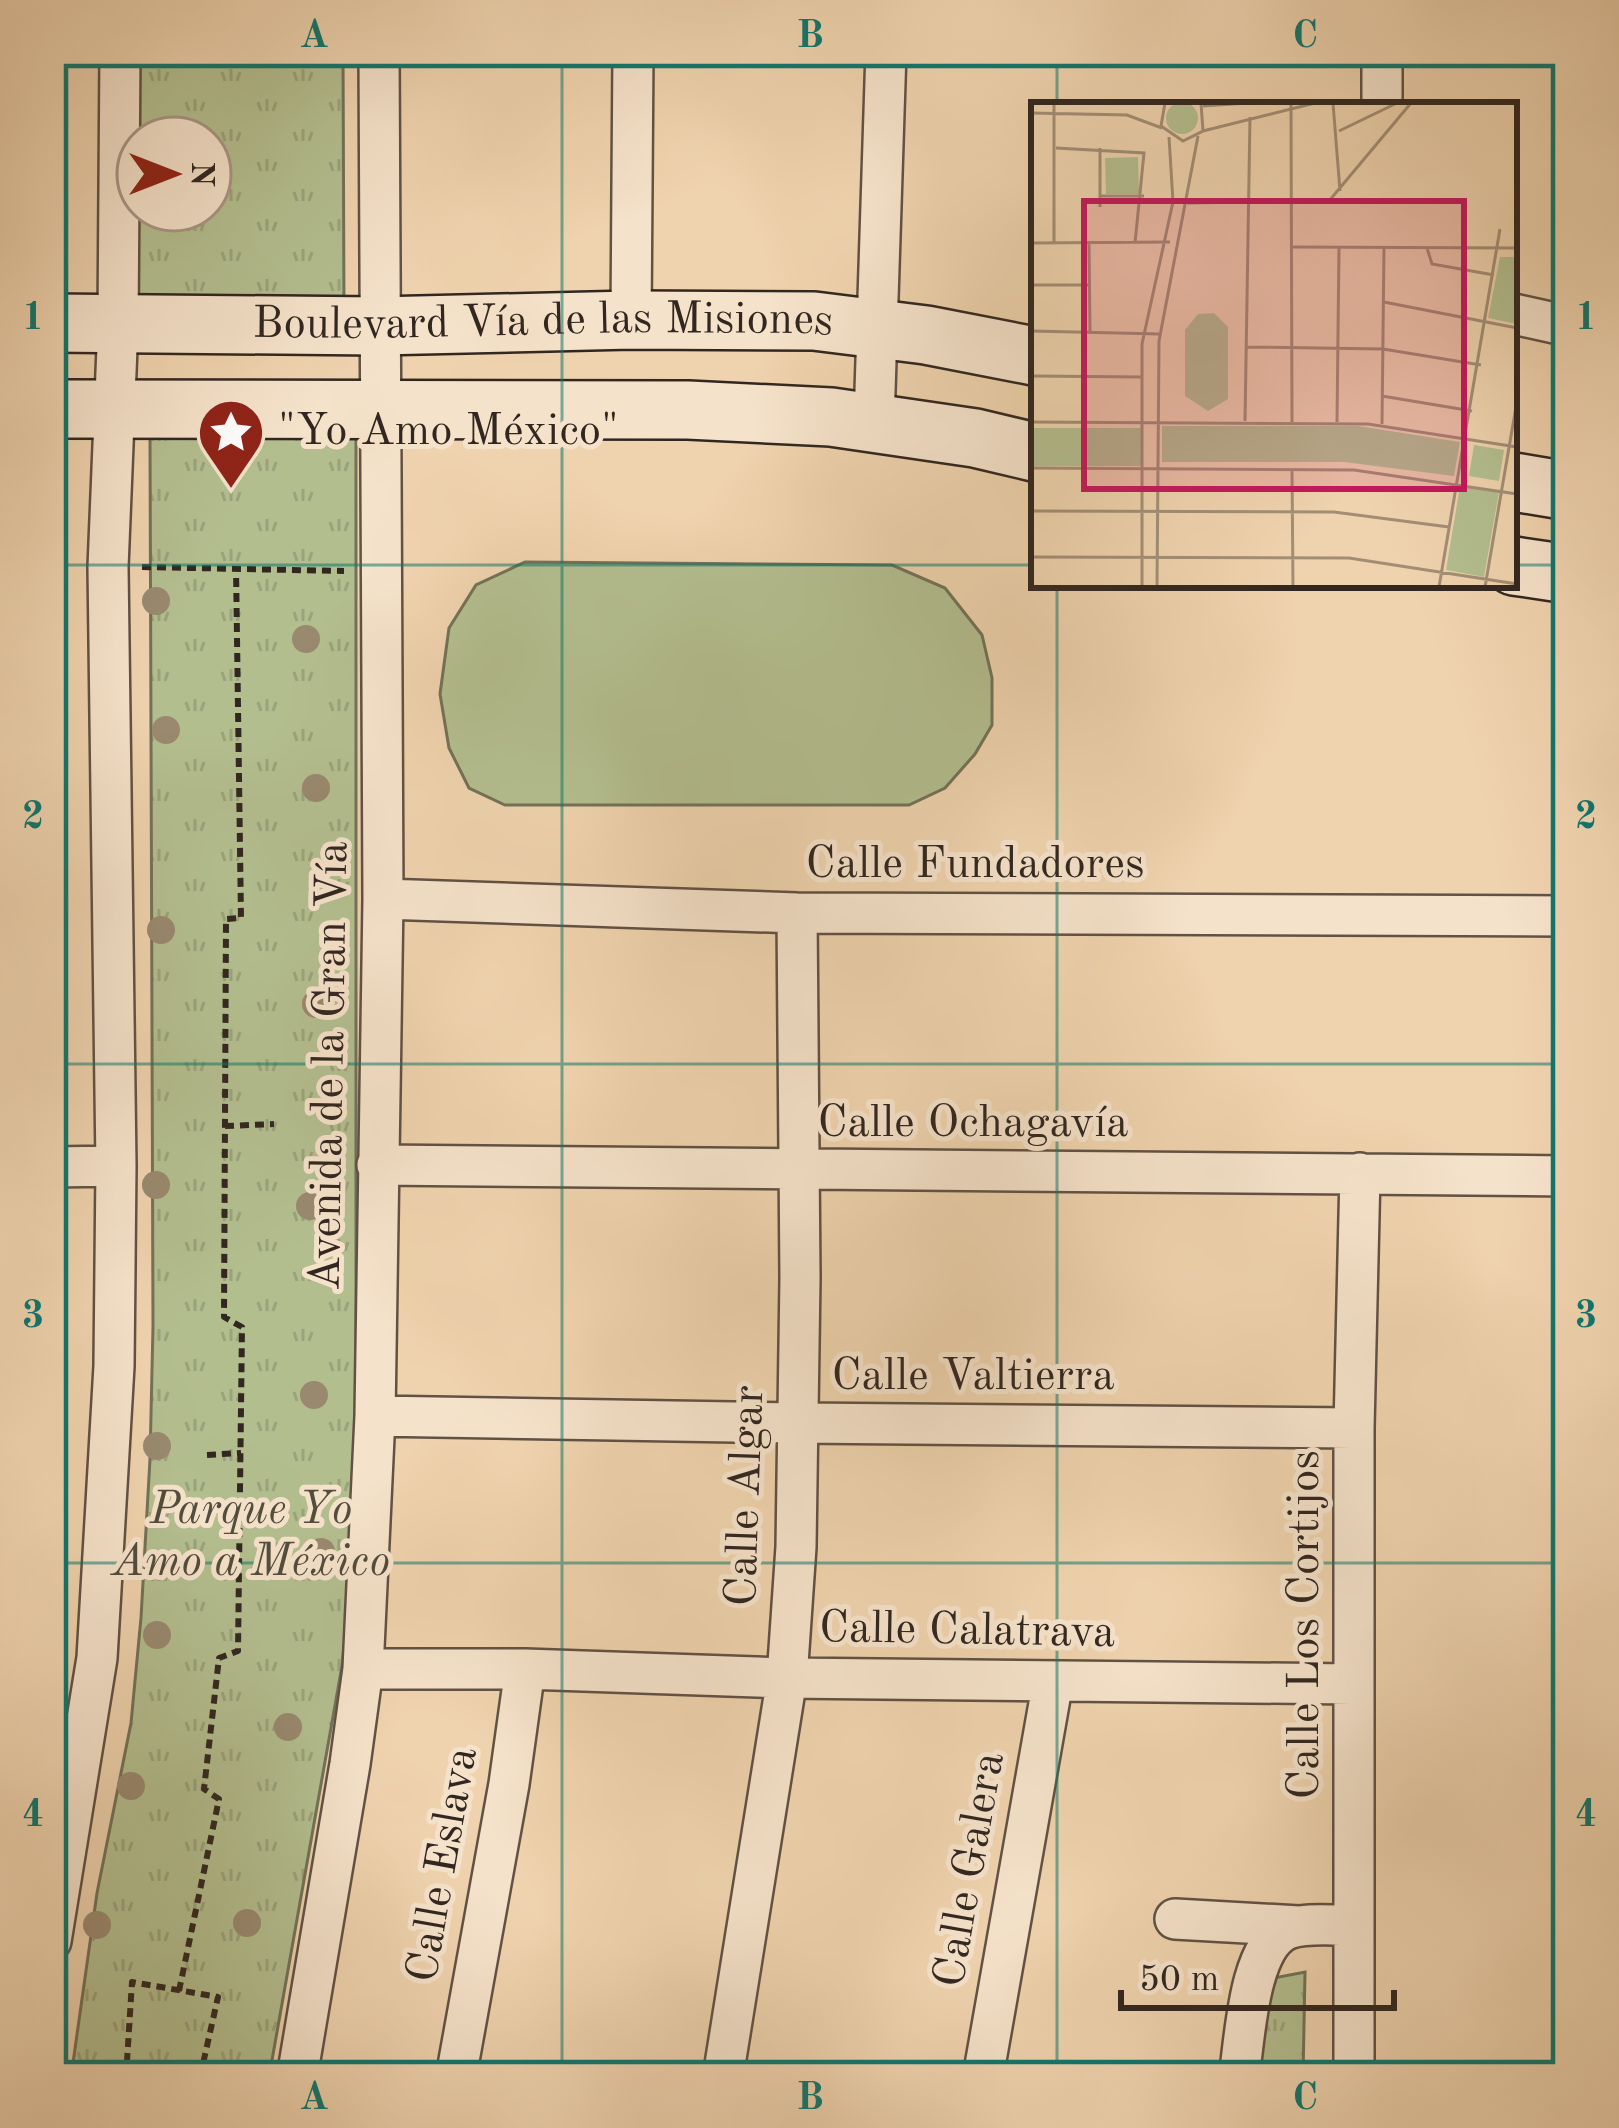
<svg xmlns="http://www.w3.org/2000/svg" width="1619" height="2128" viewBox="0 0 1619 2128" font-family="'Old Standard TT',serif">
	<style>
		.grass { fill: url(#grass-tufts); stroke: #727258; stroke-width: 3; fill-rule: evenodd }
		.pitch { fill: #b3be8f; stroke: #727258; stroke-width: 3 }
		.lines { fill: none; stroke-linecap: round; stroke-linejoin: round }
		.street-casing { stroke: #615244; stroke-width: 44 }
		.secondary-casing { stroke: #322720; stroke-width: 62 }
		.path { stroke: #322720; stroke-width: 6; stroke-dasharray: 9 6; stroke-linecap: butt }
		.street { stroke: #f5e2ca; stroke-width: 39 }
		.secondary { stroke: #f5e2ca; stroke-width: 57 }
		.tree { fill: #99896f }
		.grid { fill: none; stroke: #0f766e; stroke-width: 3; stroke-opacity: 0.55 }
		.labels { text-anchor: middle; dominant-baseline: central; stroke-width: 10; stroke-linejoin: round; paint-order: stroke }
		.street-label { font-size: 45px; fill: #322720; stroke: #f5e2ca }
		.poi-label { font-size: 45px; fill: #322720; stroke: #f5e2ca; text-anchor: start }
		.park-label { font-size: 45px; font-style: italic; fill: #524d3c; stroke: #f5e2ca }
		.inset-road { fill: none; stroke: #a38e75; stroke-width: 3 }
		.view { fill: #c2185b; fill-opacity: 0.15; stroke: #c2185b; stroke-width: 6 }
		.inset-edge { fill: none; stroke: #322720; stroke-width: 6 }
		.neatline { fill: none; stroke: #0f766e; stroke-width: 4.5 }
		.grid-label { font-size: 39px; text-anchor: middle; font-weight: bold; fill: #0f766e }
	</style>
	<defs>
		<pattern id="grass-tufts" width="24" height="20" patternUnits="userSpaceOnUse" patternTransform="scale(3)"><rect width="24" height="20" fill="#b3be8f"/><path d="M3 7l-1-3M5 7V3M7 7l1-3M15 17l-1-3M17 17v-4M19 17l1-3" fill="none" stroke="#9aa37b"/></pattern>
	</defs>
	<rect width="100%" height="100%" fill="#efd3ae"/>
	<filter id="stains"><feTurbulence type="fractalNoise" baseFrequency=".00167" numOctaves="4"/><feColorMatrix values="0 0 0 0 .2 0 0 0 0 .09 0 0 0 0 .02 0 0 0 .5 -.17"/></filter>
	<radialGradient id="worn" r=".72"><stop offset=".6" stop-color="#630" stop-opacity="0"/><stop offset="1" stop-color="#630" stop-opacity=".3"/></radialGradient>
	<path class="grass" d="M131,51H343L344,316H133ZM138,138H210V210H138Z
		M356,435V1533L342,1666L269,2077H71L97,1893L131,1723L141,1618L150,1459L153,1326L150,438Z
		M1305,1972L1303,2077H1252L1269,1979Z"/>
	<path class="pitch" d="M525,562L892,565L945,588L982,635L992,678V725L975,754L945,788L909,805H505L469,788L449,748L440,694L449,628L476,585Z"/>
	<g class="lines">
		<defs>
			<path id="street" d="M1382,105V51
				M1514,314L1568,326
				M631,320L633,51
				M874,422L886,51
				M383,899L797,913L1568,916
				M377,1165L1568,1176
				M51,1167L116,1166
				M375,1416L799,1423L1354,1428
				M363,1669H525L787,1678L1353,1684
				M1175,1919L1299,1926
				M51,1941L97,1658L114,1366L116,1166L108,567L118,323L120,51
				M297,2077L350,1764L363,1669L375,1416L383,899L379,51
				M456,2077L509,1784L525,1669
				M723,2077L787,1678L796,1547L800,1278L797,913
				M983,2077L1053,1681
				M1239,2077C1245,2039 1248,1945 1288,1929C1307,1922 1333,1926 1354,1925
				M1354,2077V1428L1360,1173"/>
			<g id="secondary">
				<path id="s1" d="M51,323L378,326L631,320L814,321L926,335L1034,356"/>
				<path d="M51,409L688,410L831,417L975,438L1034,452"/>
				<path d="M1514,482L1568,491"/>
				<path d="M1514,566L1568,574"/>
			</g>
		</defs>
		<use href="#street" class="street-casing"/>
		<use href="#secondary" class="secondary-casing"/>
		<path class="path" d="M142,567L344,571
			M225,1126L274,1124
			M207,1455L241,1453
			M179,1991L219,1799L204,1789L219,1658L238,1651L242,1327L224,1317L226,919L241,918L236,567
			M126,2077L132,1982L218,1997L200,2077"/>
		<use href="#street" class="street"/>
		<use href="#secondary" class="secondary"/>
	</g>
	<g class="tree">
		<circle cx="156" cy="601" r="14"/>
		<circle cx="306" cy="639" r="14"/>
		<circle cx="166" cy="730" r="14"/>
		<circle cx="316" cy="788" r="14"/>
		<circle cx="161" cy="930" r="14"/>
		<circle cx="316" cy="1004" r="14"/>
		<circle cx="156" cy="1185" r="14"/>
		<circle cx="310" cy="1206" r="14"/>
		<circle cx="314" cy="1395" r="14"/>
		<circle cx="157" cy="1446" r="14"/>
		<circle cx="321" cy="1552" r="14"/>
		<circle cx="157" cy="1635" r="14"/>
		<circle cx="288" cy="1727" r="14"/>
		<circle cx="131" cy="1786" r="14"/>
		<circle cx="247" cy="1923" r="14"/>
		<circle cx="97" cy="1925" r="14"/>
	</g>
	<path class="grid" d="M562,51V2077M1057,51V105M51,565H1034M1514,565H1568M1057,585V2077M51,1064H1568M51,1563H1568"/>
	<defs>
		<symbol id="sight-pin" viewBox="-11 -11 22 30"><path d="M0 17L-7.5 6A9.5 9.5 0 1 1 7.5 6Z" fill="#8f2418" stroke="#f5e2ca"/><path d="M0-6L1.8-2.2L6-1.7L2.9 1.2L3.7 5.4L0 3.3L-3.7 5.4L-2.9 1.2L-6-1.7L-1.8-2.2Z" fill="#fff"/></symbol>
	</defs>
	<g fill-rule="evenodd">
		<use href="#sight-pin" x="193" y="394" width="76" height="104"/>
	</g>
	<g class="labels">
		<g class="street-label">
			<text stroke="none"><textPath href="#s1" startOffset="492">Boulevard Vía de las Misiones</textPath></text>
			<text x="975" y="865">Calle Fundadores</text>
			<text transform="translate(331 1066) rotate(-89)">Avenida de la Gran Vía</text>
			<text x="973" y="1124">Calle Ochagavía</text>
			<text x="973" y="1377">Calle Valtierra</text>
			<text transform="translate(747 1496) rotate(-88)">Calle Algar</text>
			<text transform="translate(1306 1625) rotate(-90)">Calle Los Cortijos</text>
			<text transform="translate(967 1632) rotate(1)">Calle Calatrava</text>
			<text transform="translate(444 1865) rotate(-80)">Calle Eslava</text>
			<text transform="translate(971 1870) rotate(-80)">Calle Galera</text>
		</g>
		<g class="poi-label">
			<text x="278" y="432">"Yo Amo México"</text>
		</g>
		<g class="park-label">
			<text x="251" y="1511">Parque Yo<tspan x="251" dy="52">Amo a México</tspan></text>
		</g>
	</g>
	<g transform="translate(1031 102)">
		<rect width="486" height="486" fill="#efd3ae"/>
		<path d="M135 16a16 16 0 1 1 32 0a16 16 0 1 1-32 0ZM107,55L108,92H75L74,56ZM469,155H486V222L457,216ZM131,324H327L429,340L423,374L313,360H131ZM0,326H110V364H0ZM443,343L473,348L468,379L438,374ZM429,384L468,390L453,475L415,468Z" fill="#b3be8f"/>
		<path d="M183,211L197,225V297L177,309L154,294V228L167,212Z" fill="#b3be8f"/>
		<path class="inset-road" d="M23,1V140M134,1L130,24L152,39L172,29L170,1M260,1L261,320M302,1L309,89M172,4L217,1M0,11L96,13L131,26M172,29L284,1M308,29L366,1M25,46L113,51L104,141M69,46V105M69,94H113M156,101L298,99L380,1M0,141L139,140M58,141L59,229M262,145L486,146M396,146L401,162L463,173M0,183H58M353,200L486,226M0,229L129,232M216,245L352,247L450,263M0,274L110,275M351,294L441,309M214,319L219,15M0,320L337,322L486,345M306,320L308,146M351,322L353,146M0,366L323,368L486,392M261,367L262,485M0,409L303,410L418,425M0,455L318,456L486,482M111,485V242L142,100L138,35M126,485L128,239L167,34M408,485L469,127M454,485L486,299"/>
		<path class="view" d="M53,99H433V387H53Z"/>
		<rect width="486" height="486" class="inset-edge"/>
	</g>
	<rect width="1619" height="2128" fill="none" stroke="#efd3ae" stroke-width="132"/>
	<g transform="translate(174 174) rotate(90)"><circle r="57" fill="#f5e2ca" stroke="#a79786" stroke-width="3"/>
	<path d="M0-9L21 45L0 30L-21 45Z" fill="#8f2418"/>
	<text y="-18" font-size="33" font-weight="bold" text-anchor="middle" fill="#322720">N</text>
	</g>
	<path d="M1121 1990v18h273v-18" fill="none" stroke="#322720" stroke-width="6"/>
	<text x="1139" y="1990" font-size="36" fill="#322720" stroke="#f5e2ca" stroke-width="9" paint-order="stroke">50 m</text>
	<rect x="66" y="66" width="1487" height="1996" class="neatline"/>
	<g class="grid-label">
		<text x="314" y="47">A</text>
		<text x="810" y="47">B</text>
		<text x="1305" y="47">C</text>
		<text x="33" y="329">1</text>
		<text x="1586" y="329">1</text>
		<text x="33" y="828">2</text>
		<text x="1586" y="828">2</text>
		<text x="33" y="1327">3</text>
		<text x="1586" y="1327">3</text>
		<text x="33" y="1826">4</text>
		<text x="1586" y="1826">4</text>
		<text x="314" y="2109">A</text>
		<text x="810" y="2109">B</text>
		<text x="1305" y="2109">C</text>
	</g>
	<rect width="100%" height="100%" filter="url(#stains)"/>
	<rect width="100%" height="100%" fill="url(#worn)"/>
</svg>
